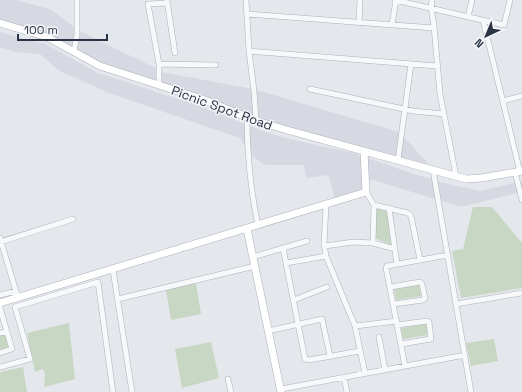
<svg xmlns="http://www.w3.org/2000/svg" width="522" height="392" viewBox="0 0 522 392" font-family="'Space Grotesk',sans-serif">
	<style>
		.built { fill: #d6d9e1 }
		.green { fill: #c8d7c4 }
		.lines { fill: none; stroke-linecap: round; stroke-linejoin: round }
		.street-casing { stroke: #acb1ba; stroke-width: 6 }
		.secondary-casing { stroke: #acb1ba; stroke-width: 8 }
		.street { stroke: #f7f8fa; stroke-width: 5 }
		.secondary { stroke: #fff; stroke-width: 7 }
		.labels { text-anchor: middle; dominant-baseline: central; stroke-width: 3; stroke-linejoin: round; paint-order: stroke }
		.street-label { font-size: 13px; fill: #2a3346; stroke: #f4f6f9 }
	</style>
	<rect width="100%" height="100%" fill="#e4e7ec"/>
	<path class="built" d="M0,0H16L50,9L81,32L166,73L253,89L399,132L428,163L424,165L269,123L101,64L76,51L0,22Z
		M0,32L31,41L44,43L98,73L200,106L262,131L289,139L353,153L414,174L452,185L481,191L514,183L522,182V193H517L461,207L373,180H370L368,192L336,204L329,176L327,175L306,178L304,165H265L251,155L240,138L109,93L58,70L40,54L16,52L0,47Z"/>
	<path class="green" d="M473,207H492L522,243V288L461,298L452,251L463,249Z
		M376,208L387,211L391,245L375,238Z
		M196,283L201,314L171,320L166,290Z
		M419,285L421,296L396,300L394,289Z
		M69,323L75,379L44,387L45,374L43,369L35,372L27,333Z
		M426,324L428,335L403,339L401,328Z
		M5,334L9,349L0,351V336Z
		M494,339L498,361L471,366L466,343Z
		M211,342L219,378L182,388L175,349Z
		M23,367L27,392H0V372Z"/>
	<g class="lines">
		<defs>
			<path id="street" d="M246,0L249,51L254,91L256,120
				M395,0L504,25L510,0
				M432,0L431,8L434,26L440,94L456,176
				M167,1L175,53
				M167,3L148,4L159,64L216,65
				M247,14L434,28
				M468,17L472,0
				M483,20L520,172
				M359,23L360,0
				M392,25L396,0
				M74,51L77,35V0
				M249,51L437,66
				M159,64V85
				M310,89L413,111L444,114
				M503,101L522,96
				M247,117C247,156 250,187 258,226
				M398,160L411,64
				M433,170L471,392
				M515,172L522,200
				M366,192L374,205L408,213L411,216L420,260
				M326,205L324,244L326,256L355,326L365,373
				M389,208L397,264
				M0,238L18,298
				M0,242L73,219
				M373,243L374,205
				M325,246L353,242L373,243L395,249
				M283,248L305,359L309,360L360,351
				M253,257L307,241
				M286,263L326,256
				M113,270L132,392
				M391,287L420,282L422,284L425,298L423,300L394,304
				M0,295L16,291
				M118,299L255,266
				M294,300L327,287
				M456,304L522,293
				M0,308L12,349L0,353
				M397,325L427,321L429,322L431,339L401,344
				M355,326L397,321
				M268,331L322,319L330,356
				M0,333L7,332
				M379,337L385,370
				M405,366L386,268L387,266L448,255
				M0,367L30,359L15,307L98,282L113,392
				M344,377L347,392
				M228,379L231,392
				M281,389L465,355"/>
			<path id="secondary" d="M0,23L47,37L100,66L202,99L260,122L287,130L466,179L481,178L522,171
				M247,229L281,392
				M0,303L366,192L364,151"/>
		</defs>
		<use href="#street" class="street-casing"/>
		<use href="#secondary" class="secondary-casing"/>
		<use href="#street" class="street"/>
		<use href="#secondary" class="secondary"/>
	</g>
	<g class="labels">
		<g class="street-label">
			<text transform="translate(222 108) rotate(20)">Picnic Spot Road</text>
		</g>
	</g>
	<g transform="translate(486 36) rotate(224)" stroke="#f4f6f9" stroke-width="3" paint-order="stroke">
	<path d="M0-3L7 15L0 10L-7 15Z" fill="#2a3346"/>
	<text y="-6" font-size="11" font-weight="bold" text-anchor="middle" fill="#2a3346">N</text>
	</g>
	<path d="M18 34v6h89v-6" fill="none" stroke="#2a3346" stroke-width="2"/>
	<text x="24" y="34" font-size="12" fill="#2a3346" stroke="#f4f6f9" stroke-width="3" paint-order="stroke">100 m</text>
</svg>
